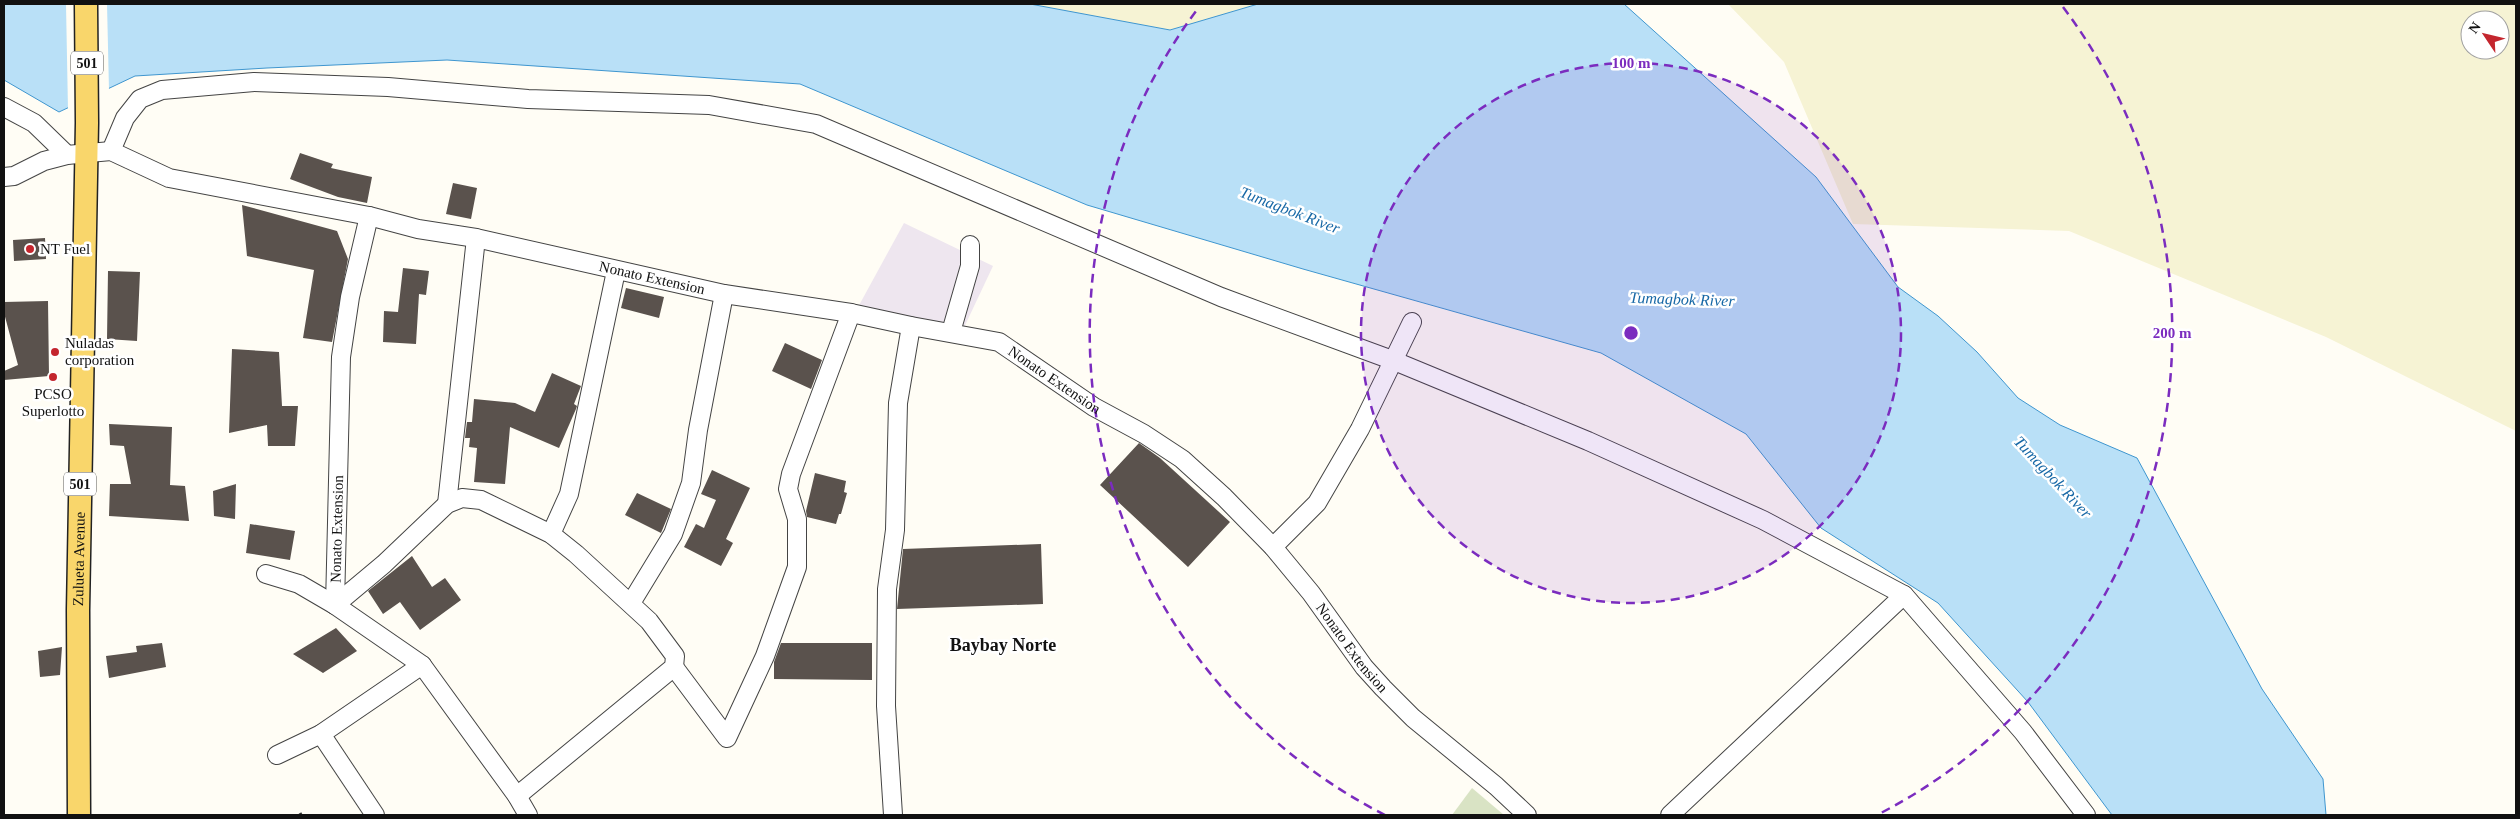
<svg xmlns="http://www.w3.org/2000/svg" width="2520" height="819" viewBox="0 0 2520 819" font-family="'Times New Roman',serif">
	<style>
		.industrial { fill: #eee6ef }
		.farmland { fill: #f6f3d4; fill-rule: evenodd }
		.cemetery { fill: #d9e3c4 }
		.water { fill: #b9e0f7; stroke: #3f96cf }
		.pier { fill: #fffdf5 }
		.building { fill: #5a524d }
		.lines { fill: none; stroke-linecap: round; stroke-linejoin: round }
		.minor-casing { stroke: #444; stroke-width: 20 }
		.major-casing { stroke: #222; stroke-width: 25 }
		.path { stroke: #333; stroke-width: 3; stroke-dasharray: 5 2.5; stroke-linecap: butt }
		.minor { stroke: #fff; stroke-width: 18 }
		.major { stroke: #f9d66b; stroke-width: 22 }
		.ring { fill: none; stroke: #7b2cbf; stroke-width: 2.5; stroke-dasharray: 9 6 }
		.poi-dot { fill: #c4262e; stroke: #fff; stroke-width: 2 }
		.labels { text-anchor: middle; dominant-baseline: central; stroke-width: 5; stroke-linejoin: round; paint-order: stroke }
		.shield { fill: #fff; stroke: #585858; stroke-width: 1 }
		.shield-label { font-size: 14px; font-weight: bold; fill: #111 }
		.poi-label { font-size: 15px; fill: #111; stroke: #fff; text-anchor: start }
		.street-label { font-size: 15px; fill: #111; stroke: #fff }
		.water-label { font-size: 16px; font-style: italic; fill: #1768a6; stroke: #fff }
		.quarter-label { font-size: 18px; font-weight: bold; fill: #111; stroke: #fff }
		.centre { fill: #7b2cbf; stroke: #fff; stroke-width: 2.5 }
		.ring-label { font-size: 15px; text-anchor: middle; font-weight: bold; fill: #7b2cbf; stroke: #fff; stroke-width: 5; stroke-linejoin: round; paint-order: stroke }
	</style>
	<rect width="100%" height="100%" fill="#fffdf5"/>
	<path class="industrial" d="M904,223L993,266L960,336L910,335L851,320Z"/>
	<path class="farmland" d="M1030,4H1258L1170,30Z
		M1728,4H2516V431L2326,337L2069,231L1853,224L1784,62ZM2470,20H2500V50H2470Z"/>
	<path class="cemetery" d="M1472,788L1504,815H1452Z"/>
	<path class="water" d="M4,4H1030L1170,30L1258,4H1624L1816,177L1898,287L1938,316L1977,352L2018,398L2060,425L2137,458L2262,689L2323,779L2326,815H2112L2028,702L1938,603L1821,528L1746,434L1601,353L1303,269L1087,205L800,84L447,60L267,68L135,76L59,112L4,80Z"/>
	<path class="pier" d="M66,4H107L109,91L68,110Z"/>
	<path class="building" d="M300,153L333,164L331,168L372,177L367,203L338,197L290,179Z
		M453,183L477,188L471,219L446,214Z
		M242,205L337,231L348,259L332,342L303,338L314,270L247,256Z
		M45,238L46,259L14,261L13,240Z
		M403,268L429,271L426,295L419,294L416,344L383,342L384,311L398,312Z
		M108,271L140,272L137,341L107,339Z
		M626,288L664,297L659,318L621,308Z
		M48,301L49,376L4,380V371L18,365L4,313V302Z
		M785,343L822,360L811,389L772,371Z
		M232,349L279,352L282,406H298L295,446H268L267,425L229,433Z
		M552,373L581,386L574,404L577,406L576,409L559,448L510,427L505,484L474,482L477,448L469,447L470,438H465L467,422H472L474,399L515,403L535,412Z
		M109,424L172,427L170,485L185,486L189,521L109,516L110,484H131L124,446L110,445Z
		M1139,443L1160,458L1230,522L1188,567L1100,485Z
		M712,470L750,488L726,539L733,543L721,566L684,547L696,524L704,528L716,500L701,494Z
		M815,473L846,481L844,492L847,493L841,514H839L836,524L807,517L806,511Z
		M236,484L235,519L214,516L213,491Z
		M637,493L671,509L661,533L625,515Z
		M250,524L295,531L290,560L246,553Z
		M1041,544L1043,604L897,609L903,549Z
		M412,556L432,587L445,578L461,600L420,630L400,602L383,614L368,591Z
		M336,628L357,651L323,673L293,654Z
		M162,643L166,667L109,678L106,656L137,652L136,646Z
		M781,643H872V680L774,679V662Z
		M62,647L60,675L40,677L38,651Z"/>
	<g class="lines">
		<defs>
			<g id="minor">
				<path d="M4,107L34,123L67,155"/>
				<path d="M111,151L125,118L140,99L162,90L254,82L388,87L528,99L709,105L816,124L1221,297L1392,360L1588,441L1763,520L1904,595L2023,732L2086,815"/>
				<path id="s1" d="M4,177L14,176L44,161L67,155L111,151L169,178L369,216L418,229L476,238L724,294L851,313L911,326L999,342L1094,407L1144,434L1182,459L1224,497L1273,547L1311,593L1364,667L1383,688L1413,718L1496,786L1527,815"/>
				<path d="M951,332L970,266V245"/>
				<path d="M447,504L476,238"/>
				<path d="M551,534L569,494L616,271"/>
				<path d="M1273,547L1317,503L1360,429L1412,322"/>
				<path d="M266,574L299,584L335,605L422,665L517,796L528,815"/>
				<path d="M631,603L673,534L691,483L698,430L724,294"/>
				<path d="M335,605L384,564L447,504L462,498L481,500L551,534L576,554L649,621L675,656L674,667L517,796"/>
				<path id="s2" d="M335,605L341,357L350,297L369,216"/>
				<path d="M674,667L727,738L765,656L797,567V519L788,489L791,474L851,313"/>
				<path d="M321,734L375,815"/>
				<path d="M277,755L321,734L422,665"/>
				<path d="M893,815L886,706L887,589L895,530L898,403L911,326"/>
				<path d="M1670,815L1904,595"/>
			</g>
			<g id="major">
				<path id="s3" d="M79,815L78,610L87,123L86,4"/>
			</g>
		</defs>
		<use href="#minor" class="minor-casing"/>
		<use href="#major" class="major-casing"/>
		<path class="path" d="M300,813L301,815"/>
		<use href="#minor" class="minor"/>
		<use href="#major" class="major"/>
	</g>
	<circle cx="1631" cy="333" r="270" fill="#7b2cbf" fill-opacity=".12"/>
	<g class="ring">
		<circle cx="1631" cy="333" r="270"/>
		<path d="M1385 815A541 541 0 0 1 1199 7M2063 7A541 541 0 0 1 1877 815"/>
	</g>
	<g class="poi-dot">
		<circle cx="30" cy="249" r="5"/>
		<circle cx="55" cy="352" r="5"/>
		<circle cx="53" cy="377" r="5"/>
	</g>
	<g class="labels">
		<g class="shield">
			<rect x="71" y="51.5" width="32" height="23" rx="4"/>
			<rect x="64" y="472.5" width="32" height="23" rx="4"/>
		</g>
		<g class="shield-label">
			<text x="87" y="63">501</text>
			<text x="80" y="484">501</text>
		</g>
		<g class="poi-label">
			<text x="40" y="249">NT Fuel</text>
			<text x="65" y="343">Nuladas<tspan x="65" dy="17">corporation</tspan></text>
			<text x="53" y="394" text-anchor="middle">PCSO<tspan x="53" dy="17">Superlotto</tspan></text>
		</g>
		<g class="street-label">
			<text stroke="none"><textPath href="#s1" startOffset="669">Nonato Extension</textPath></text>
			<text stroke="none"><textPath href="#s1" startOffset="1089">Nonato Extension</textPath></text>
			<text stroke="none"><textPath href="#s2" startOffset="76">Nonato Extension</textPath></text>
			<text stroke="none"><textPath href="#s3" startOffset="256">Zulueta Avenue</textPath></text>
			<text stroke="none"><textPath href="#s1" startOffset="1494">Nonato Extension</textPath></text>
		</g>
		<g class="water-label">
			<text transform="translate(1290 210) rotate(21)">Tumagbok River</text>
			<text transform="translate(1682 299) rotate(2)">Tumagbok River</text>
			<text transform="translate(2053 477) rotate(47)">Tumagbok River</text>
		</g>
		<g class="quarter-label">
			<text x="1003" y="645">Baybay Norte</text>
		</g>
	</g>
	<circle cx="1631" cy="333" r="8" class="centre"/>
	<g class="ring-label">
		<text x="1631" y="68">100 m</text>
		<text x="2172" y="338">200 m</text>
	</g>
	<rect width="2520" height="819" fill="none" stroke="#111111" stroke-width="10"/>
	<g transform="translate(2485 35) rotate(305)"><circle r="24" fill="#ffffff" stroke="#a0a0a0"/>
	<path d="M0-4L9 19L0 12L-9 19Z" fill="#c4262e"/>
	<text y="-8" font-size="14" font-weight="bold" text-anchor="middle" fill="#111111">N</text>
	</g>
</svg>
